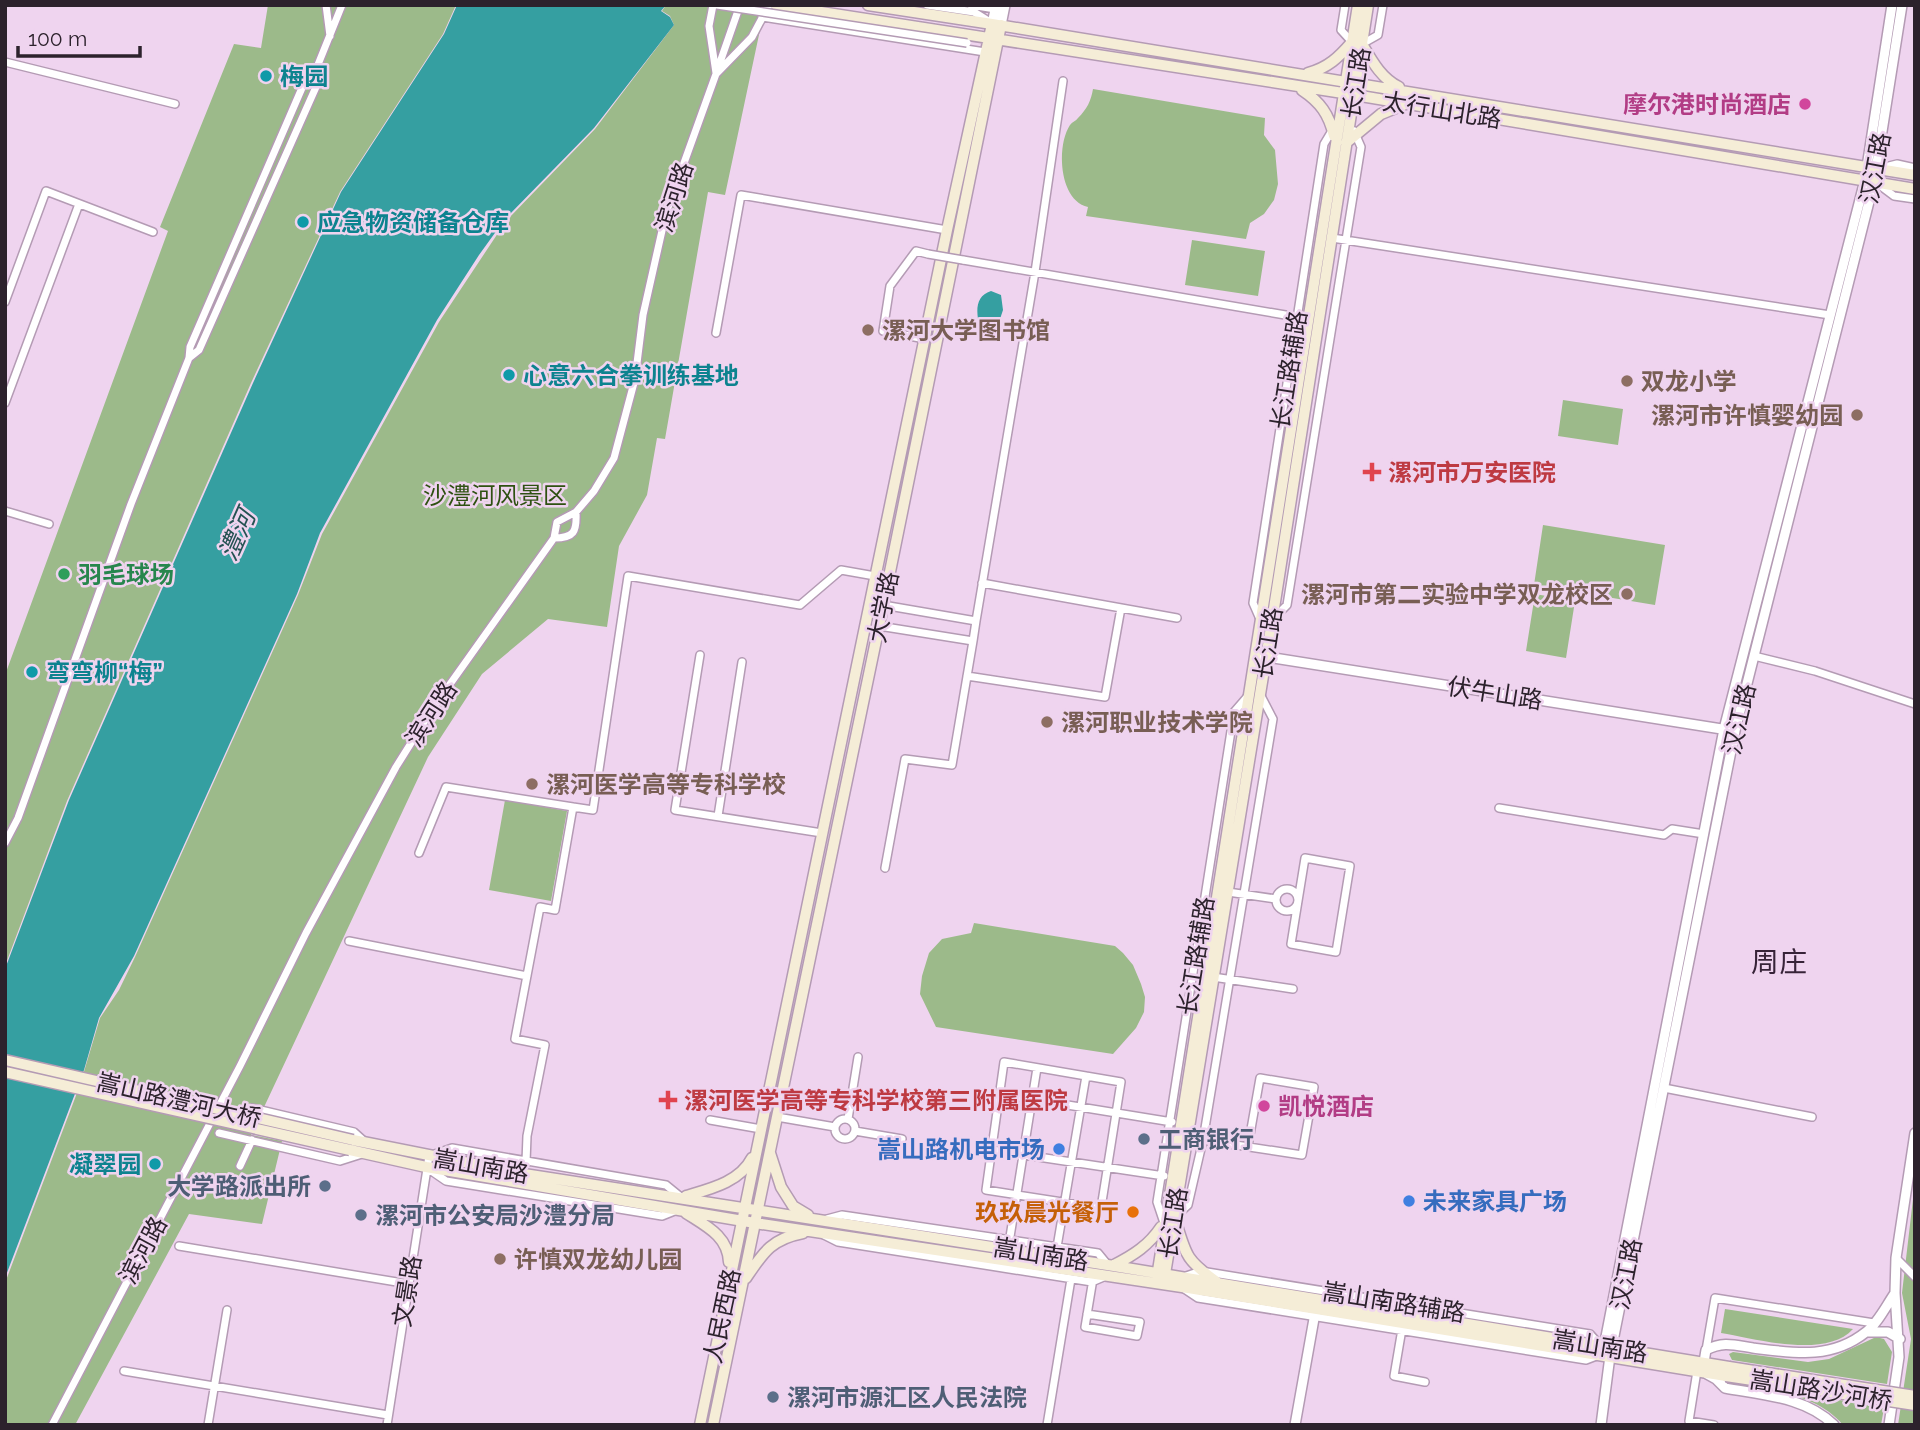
<svg xmlns="http://www.w3.org/2000/svg" width="1920" height="1430" viewBox="0 0 1920 1430" font-family="Raleway,'Noto Sans SC',sans-serif">
	<style>
		.green { fill: #9cba8a }
		.water { fill: #359fa1 }
		.lines { fill: none; stroke-linecap: round; stroke-linejoin: round }
		.minor-casing { stroke: #b49bb4; stroke-width: 10 }
		.tertiary-casing { stroke: #b49bb4; stroke-width: 12 }
		.secondary-casing { stroke: #b49bb4; stroke-width: 13 }
		.minor { stroke: #fff; stroke-width: 7 }
		.tertiary { stroke: #fff; stroke-width: 9 }
		.secondary { stroke: #f5edd7; stroke-width: 10 }
		.minor-bridge-casing { stroke: #b49bb4; stroke-width: 10; stroke-linecap: butt }
		.secondary-bridge-casing { stroke: #b49bb4; stroke-width: 13; stroke-linecap: butt }
		.minor-bridge { stroke: #fff; stroke-width: 7 }
		.secondary-bridge { stroke: #f5edd7; stroke-width: 10 }
		.culture-dot { fill: #0f9aa8; stroke: #efd4ef; stroke-width: 2.5 }
		.hotel-dot { fill: #d1479c; stroke: #efd4ef; stroke-width: 2.5 }
		.education-dot { fill: #8d6e63; stroke: #efd4ef; stroke-width: 2.5 }
		.health-dot { fill: #e0444e; stroke: #efd4ef; stroke-width: 2.5 }
		.leisure-dot { fill: #2e9e5b; stroke: #efd4ef; stroke-width: 2.5 }
		.service-dot { fill: #5c6f8a; stroke: #efd4ef; stroke-width: 2.5 }
		.shop-dot { fill: #3f7fe0; stroke: #efd4ef; stroke-width: 2.5 }
		.food-dot { fill: #e8710a; stroke: #efd4ef; stroke-width: 2.5 }
		.labels { text-anchor: middle; dominant-baseline: central; stroke-width: 5; stroke-linejoin: round; paint-order: stroke }
		.culture-label { font-size: 24px; font-weight: bold; fill: #0d838f; stroke: #efd4ef; text-anchor: start }
		.street-label { font-size: 24px; fill: #2c222c; stroke: #efd4ef }
		.hotel-label { font-size: 24px; font-weight: bold; fill: #b23c85; stroke: #efd4ef; text-anchor: end }
		.education-label { font-size: 24px; font-weight: bold; fill: #785e54; stroke: #efd4ef; text-anchor: start }
		.health-label { font-size: 24px; font-weight: bold; fill: #be3a42; stroke: #efd4ef; text-anchor: start }
		.park-label { font-size: 24px; fill: #2e5111; stroke: #efd4ef }
		.leisure-label { font-size: 24px; font-weight: bold; fill: #27864d; stroke: #efd4ef; text-anchor: start }
		.service-label { font-size: 24px; font-weight: bold; fill: #4e5e75; stroke: #efd4ef; text-anchor: start }
		.shop-label { font-size: 24px; font-weight: bold; fill: #366cbe; stroke: #efd4ef; text-anchor: end }
		.food-label { font-size: 24px; font-weight: bold; fill: #c56008; stroke: #efd4ef; text-anchor: end }
		.water-label { font-size: 26px; font-style: italic; fill: #255253; stroke: #efd4ef }
		.quarter-label { font-size: 28px; fill: #372338; stroke: #efd4ef }
	</style>
	<rect width="100%" height="100%" fill="#efd4ef"/>
	<path class="green" d="M268,5H456L443,34L340,192L251,383L67,801L5,966V675L168,231L160,227L234,44L261,48Z
		M666,5H764L758,16L760,30L725,195L708,192L665,439L657,438L647,495L619,546L607,627L548,619L482,674L428,757L251,1135L282,1141L262,1224L189,1214L75,1425H5V1283L80,1085L100,1018L119,990L135,957L298,595L322,534L439,322L506,221L595,129L674,25L670,16L662,11Z
		M1093,89L1265,118L1264,135L1275,150L1278,184L1274,200L1264,214L1250,223L1246,239L1086,216L1088,207C1059,201 1056,146 1070,125C1072,122 1076,121 1078,118C1087,109 1091,101 1093,89Z
		M1192,240L1265,251L1258,296L1185,285Z
		M1563,400L1623,409L1618,445L1558,436Z
		M1543,525L1665,545L1655,605L1534,585Z
		M1535,594L1575,601L1566,658L1526,651Z
		M505,800L567,811L551,901L489,890Z
		M974,923L1115,946L1123,953L1133,965L1141,984L1145,997L1144,1012L1136,1028L1113,1054L936,1027L920,994L922,976L929,953L942,939L971,933Z
		M1915,1182V1425H1898L1911,1339L1902,1293Z
		M1725,1309L1853,1329C1826,1359 1756,1339 1721,1333Z
		M1876,1337L1884,1339L1892,1352L1887,1384L1732,1360L1729,1354L1733,1352L1808,1362L1829,1359Z
		M1728,1380L1884,1408L1881,1425H1843C1815,1392 1769,1391 1730,1385Z"/>
	<path class="water" d="M457,5H666L661,11L670,17L674,25L594,128L505,219L479,255L437,320L320,533L297,594L134,956L99,1018L84,1070L5,1278V969L69,800L253,383L341,192L444,34Z
		M991,291L1001,295L1003,310L999,322L988,327L978,319C976,306 978,295 991,291Z"/>
	<g class="lines">
		<defs>
			<path id="minor" d="M326,5L330,36
				M713,5L709,26L716,73
				M927,5L974,12L990,22
				M971,5L995,9
				M1345,5L1341,30L1352,42
				M762,17L985,52
				M1362,44L1378,35L1383,5
				M5,62L175,104
				M717,71L740,5
				M1881,168L1897,164L1915,168
				M1878,184L1894,196L1915,199
				M1332,238L1830,315
				M963,260L1297,317
				M5,302L46,191L153,232
				M716,333L741,195L947,230
				M925,339L883,331L890,286L916,251L928,254
				M189,358L199,350L316,87L313,77
				M5,403L79,204
				M5,511L49,524
				M554,538C574,538 577,532 576,512
				M982,583L1177,618
				M883,605L976,621L1035,272L1063,81
				M1260,619L1253,603L1324,144L1333,129
				M1272,620L1287,605L1361,147L1354,131
				M879,626L973,641L952,765L905,759L885,868
				M973,641L976,621
				M700,655L675,810L822,833
				M1754,656L1815,671L1915,704
				M967,676L1105,697L1121,608
				M1499,808L1664,835L1672,829L1704,834
				M718,816L742,662
				M5,843L18,818L131,504L189,358L190,347L305,81L313,77L342,5
				M419,853L446,787L573,807
				M1305,858L1350,866L1336,952L1291,944Z
				M1276 900a11 11 0 1 1 22 0a11 11 0 1 1-22 0Z
				M1228,892L1276,899
				M349,941L527,976
				M1213,977L1293,989
				M1004,1062L1121,1082L1101,1208L986,1190Z
				M1664,1088L1812,1117
				M1000,1094L1172,1122
				M252,1108L354,1132L364,1141
				M777,1117L835,1127
				M835 1129a10 10 0 1 1 20 0a10 10 0 1 1-20 0Z
				M848,1119L858,1057
				M710,1120L761,1129
				M855,1131L902,1139
				M219,1133L340,1161L362,1154
				M1203,1140L1302,1155L1314,1087L1260,1078L1248,1146
				M992,1150L1164,1176
				M526,1162L527,1136L545,1045L515,1039L540,907L555,910L573,807L593,810L628,576L800,605L841,570L875,576
				M240,1166L252,1140
				M430,1170L446,1181L662,1216L677,1210
				M1175,1217L1188,1205L1203,1140L1273,719L1260,694
				M827,1219L842,1215L1098,1253L1107,1264
				M1164,1223L1157,1202L1234,712L1247,697
				M824,1235L838,1242L1092,1282L1106,1276
				M1009,1243L1037,1068
				M179,1246L409,1284
				M1057,1247L1086,1076
				M1896,1258L1915,1277
				M1186,1276L1201,1271L1590,1334L1601,1346
				M1183,1288L1198,1298L1586,1360L1599,1355
				M1087,1314L1140,1322L1137,1336L1085,1327L1093,1279
				M1402,1329L1394,1376L1425,1382
				M1706,1350L1715,1298L1874,1323
				M124,1371L388,1415
				M1697,1371L1689,1421L1714,1425
				M52,1425L240,1066L306,933L396,767L433,708L554,538L557,522L576,512L594,491L614,458L635,379L643,315L666,213L716,74L752,37L769,5
				M208,1425L227,1310
				M387,1425L429,1156L452,1148L666,1185L682,1198
				M1047,1425L1071,1279"/>
			<path id="tertiary" d="M992,24L996,5
				M1001,25L1005,5
				M1261,656L1728,730
				M1866,1332H1888L1900,1339
				M1607,1352L1604,1347L1724,729L1865,180L1892,5
				M1704,1362L1706,1350C1723,1341 1734,1345 1753,1348C1793,1353 1831,1360 1866,1332C1878,1323 1886,1306 1895,1293
				M1707,1374L1716,1379L1725,1388C1763,1395 1806,1397 1834,1425
				M1295,1425L1317,1302
				M1601,1425L1610,1356L1735,731L1874,182L1902,5
				M1889,1425L1899,1357L1895,1293L1896,1258L1915,1133"/>
			<path id="secondary" d="M776,5L1343,93L1915,189
				M868,5L992,24L1915,175
				M1362,44C1372,61 1381,78 1399,87
				M1308,73C1328,68 1339,57 1352,42
				M1302,90C1320,102 1329,114 1334,136
				M1346,143L1381,114L1403,105
				M353,1140L524,1174L1114,1266L1729,1367
				M350,1150L426,1167L755,1223L1182,1287L1726,1376
				M770,1153L781,1187L793,1206L808,1215
				M686,1196C710,1189 740,1182 752,1158
				M686,1213C706,1226 728,1236 729,1262
				M1176,1222C1186,1256 1187,1261 1217,1282
				M1114,1265C1134,1255 1149,1245 1161,1227
				M1157,1277L1358,5
				M746,1278C763,1253 771,1239 803,1233
				M1163,1278L1165,1274L1272,621L1368,5
				M700,1425L947,230L992,24
				M713,1425L879,626L1001,25"/>
		</defs>
		<use href="#minor" class="minor-casing"/>
		<use href="#tertiary" class="tertiary-casing"/>
		<use href="#secondary" class="secondary-casing"/>
		<use href="#minor" class="minor"/>
		<use href="#tertiary" class="tertiary"/>
		<use href="#secondary" class="secondary"/>
		<defs>
			<path id="minor-bridge" d="M717,5L967,43
				M928,254L963,260"/>
			<path id="secondary-bridge" d="M5,1060L353,1140
				M5,1072L350,1150
				M1729,1367L1915,1396
				M1726,1376L1915,1405"/>
		</defs>
		<use href="#minor-bridge" class="minor-bridge-casing"/>
		<use href="#secondary-bridge" class="secondary-bridge-casing"/>
		<use href="#minor-bridge" class="minor-bridge"/>
		<use href="#secondary-bridge" class="secondary-bridge"/>
	</g>
	<g class="culture-dot">
		<circle cx="266" cy="76" r="7"/>
		<circle cx="303" cy="222" r="7"/>
		<circle cx="509" cy="375" r="7"/>
		<circle cx="32" cy="672" r="7"/>
		<circle cx="155" cy="1164" r="7"/>
	</g>
	<g class="hotel-dot">
		<circle cx="1805" cy="104" r="7"/>
		<circle cx="1264" cy="1106" r="7"/>
	</g>
	<g class="education-dot">
		<circle cx="868" cy="330" r="7"/>
		<circle cx="1627" cy="381" r="7"/>
		<circle cx="1857" cy="415" r="7"/>
		<circle cx="1627" cy="594" r="7"/>
		<circle cx="1047" cy="722" r="7"/>
		<circle cx="532" cy="784" r="7"/>
		<circle cx="500" cy="1259" r="7"/>
	</g>
	<g class="health-dot">
		<path d="M1368.5 461.5h7v7h7v7h-7v7h-7v-7h-7v-7h7z"/>
		<path d="M664.5 1089.5h7v7h7v7h-7v7h-7v-7h-7v-7h7z"/>
	</g>
	<circle class="leisure-dot" cx="64" cy="574" r="7"/>
	<g class="service-dot">
		<circle cx="1144" cy="1139" r="7"/>
		<circle cx="325" cy="1186" r="7"/>
		<circle cx="361" cy="1215" r="7"/>
		<circle cx="773" cy="1397" r="7"/>
	</g>
	<g class="shop-dot">
		<circle cx="1059" cy="1149" r="7"/>
		<circle cx="1409" cy="1201" r="7"/>
	</g>
	<circle class="food-dot" cx="1133" cy="1212" r="7"/>
	<g class="labels">
		<g class="culture-label">
			<text x="280" y="76">梅园</text>
			<text x="317" y="222">应急物资储备仓库</text>
			<text x="523" y="375">心意六合拳训练基地</text>
			<text x="46" y="672">弯弯柳“梅”</text>
			<text x="141" y="1164" text-anchor="end">凝翠园</text>
		</g>
		<g class="street-label">
			<text transform="translate(1356 83) rotate(-81)">长江路</text>
			<text transform="translate(1442 110) rotate(9)">太行山北路</text>
			<text transform="translate(1875 168) rotate(-79)">汉江路</text>
			<text transform="translate(674 197) rotate(-72)">滨河路</text>
			<text transform="translate(1289 370) rotate(-81)">长江路辅路</text>
			<text transform="translate(883 607) rotate(-79)">大学路</text>
			<text transform="translate(1268 643) rotate(-81)">长江路</text>
			<text transform="translate(1495 693) rotate(9)">伏牛山路</text>
			<text transform="translate(431 714) rotate(-57)">滨河路</text>
			<text transform="translate(1739 719) rotate(-77)">汉江路</text>
			<text transform="translate(1196 956) rotate(-81)">长江路辅路</text>
			<text transform="translate(179 1100) rotate(13)">嵩山路澧河大桥</text>
			<text transform="translate(481 1166) rotate(10)">嵩山南路</text>
			<text transform="translate(1173 1223) rotate(-81)">长江路</text>
			<text transform="translate(143 1250) rotate(-62)">滨河路</text>
			<text transform="translate(1041 1254) rotate(9)">嵩山南路</text>
			<text transform="translate(1626 1274) rotate(-79)">汉江路</text>
			<text transform="translate(407 1291) rotate(-81)">文景路</text>
			<text transform="translate(1394 1302) rotate(9)">嵩山南路辅路</text>
			<text transform="translate(722 1316) rotate(-78)">人民西路</text>
			<text transform="translate(1600 1346) rotate(9)">嵩山南路</text>
			<text transform="translate(1821 1390) rotate(9)">嵩山路沙河桥</text>
		</g>
		<g class="hotel-label">
			<text x="1791" y="104">摩尔港时尚酒店</text>
			<text x="1278" y="1106" text-anchor="start">凯悦酒店</text>
		</g>
		<g class="education-label">
			<text x="882" y="330">漯河大学图书馆</text>
			<text x="1641" y="381">双龙小学</text>
			<text x="1843" y="415" text-anchor="end">漯河市许慎婴幼园</text>
			<text x="1613" y="594" text-anchor="end">漯河市第二实验中学双龙校区</text>
			<text x="1061" y="722">漯河职业技术学院</text>
			<text x="546" y="784">漯河医学高等专科学校</text>
			<text x="514" y="1259">许慎双龙幼儿园</text>
		</g>
		<g class="health-label">
			<text x="1388" y="472">漯河市万安医院</text>
			<text x="684" y="1100">漯河医学高等专科学校第三附属医院</text>
		</g>
		<g class="park-label">
			<text x="495" y="495">沙澧河风景区</text>
		</g>
		<g class="leisure-label">
			<text x="78" y="574">羽毛球场</text>
		</g>
		<g class="service-label">
			<text x="1158" y="1139">工商银行</text>
			<text x="311" y="1186" text-anchor="end">大学路派出所</text>
			<text x="375" y="1215">漯河市公安局沙澧分局</text>
			<text x="787" y="1397">漯河市源汇区人民法院</text>
		</g>
		<g class="shop-label">
			<text x="1045" y="1149">嵩山路机电市场</text>
			<text x="1423" y="1201" text-anchor="start">未来家具广场</text>
		</g>
		<g class="food-label">
			<text x="1119" y="1212">玖玖晨光餐厅</text>
		</g>
		<g class="water-label">
			<text transform="translate(237 535) rotate(-66)">澧河</text>
		</g>
		<g class="quarter-label">
			<text x="1779" y="962">周庄</text>
		</g>
	</g>
	<rect width="1920" height="1430" fill="none" stroke="#2c222c" stroke-width="14"/>
	<path d="M18 46v10h122v-10" fill="none" stroke="#2c222c" stroke-width="3.5"/>
	<text x="28" y="46" font-size="21" fill="#2c222c" stroke="#efd4ef" stroke-width="5" paint-order="stroke">100 m</text>
</svg>
